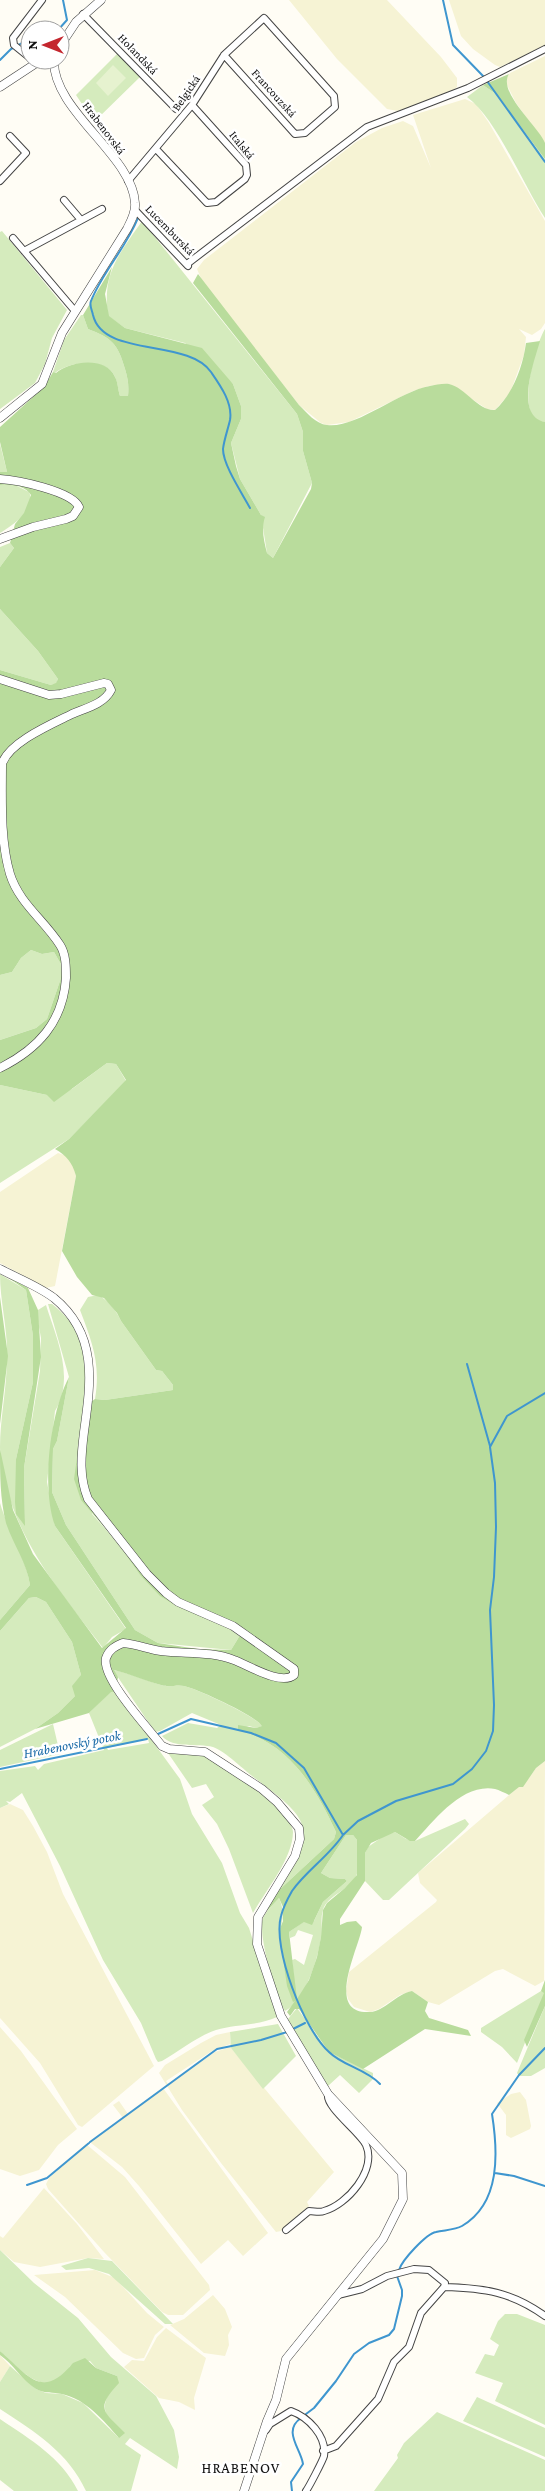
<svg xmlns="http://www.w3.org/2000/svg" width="545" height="2491" viewBox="0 0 545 2491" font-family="'Crimson Pro',serif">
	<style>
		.farmland { fill: #f6f3d4; fill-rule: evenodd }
		.green { fill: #d5ebbd; fill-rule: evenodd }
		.forest { fill: #b9dc9c; fill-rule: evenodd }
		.pitch { fill: #e6f2cf }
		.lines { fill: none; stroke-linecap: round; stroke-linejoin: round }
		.stream { stroke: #3f96cf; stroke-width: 2 }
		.minor-casing { stroke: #444; stroke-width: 8 }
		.tertiary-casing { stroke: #444; stroke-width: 9 }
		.minor { stroke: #fff; stroke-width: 6 }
		.tertiary { stroke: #fff; stroke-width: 8 }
		.labels { text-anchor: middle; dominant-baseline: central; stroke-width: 5; stroke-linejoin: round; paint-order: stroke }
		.street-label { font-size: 12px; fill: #111; stroke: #fff }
		.water-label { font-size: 14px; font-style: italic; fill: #1768a6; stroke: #fff }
		.quarter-label { font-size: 15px; letter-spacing: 1px; fill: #111; stroke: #fff }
	</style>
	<rect width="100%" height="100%" fill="#fffdf5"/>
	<path class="farmland" d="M289,0H387L441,57L457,78V87L451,92L408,108L398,111L387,109L337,59Z
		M449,0H545V46L500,67L495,65L473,49L461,36Z
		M545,56V144L516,103L507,85V77L510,73Z
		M465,99L476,104L489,123L545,221V323L541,329L532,335L519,329L526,337L524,355L510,393L495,410L487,409L449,384L429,386L413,391L349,422L327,425L321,423L299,405L203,283L197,269L204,260L356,142L382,128L403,121L413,126L431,168L413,115Z
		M58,1153L67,1156L73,1164L76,1176L55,1286L46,1288L0,1263V1192Z
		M545,1761L544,1981L535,1986L503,1969L495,1971L439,2005L428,2002L412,1991L400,1995L379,2009L370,2012L354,2007L348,1999L346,1991L349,1972L436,1902L437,1900L420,1883L418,1873L529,1778L536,1768Z
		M10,1804L23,1810L33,1826L47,1852L63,1894L154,2066L82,2127L78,2125L40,2063L0,2018V1808Z
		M0,2027L21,2051L77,2129L58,2145L39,2170L20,2176L0,2169Z
		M230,2032L231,2048L334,2172L307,2202L309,2206L281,2231L276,2232L221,2163L182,2110L159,2073L165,2065L201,2043L216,2035ZM230,2044V2047L215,2052L168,2084L166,2081L212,2051Z
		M163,2088L268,2233L243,2256L228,2240L201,2264L139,2186L122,2167L91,2143V2141L123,2118L113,2105L119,2101L128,2114Z
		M520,2092L526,2100L531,2126L530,2129L511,2138L506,2135V2115L497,2103L511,2094Z
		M86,2144L125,2177L209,2285L210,2290L183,2315H168L162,2312L104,2252L48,2189L46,2184L49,2178Z
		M44,2188L77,2224L104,2259L88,2258L40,2267L14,2262L0,2250V2236L3,2238Z
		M95,2270L115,2278L147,2313L164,2327L155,2335L144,2358L136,2359L123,2353L65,2297L34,2275Z
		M213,2295L225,2309L232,2327L228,2335L229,2345L225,2356L204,2353L170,2325L184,2319Z
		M166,2328L206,2358L194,2398L195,2410L179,2402L159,2398L124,2367L132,2360L144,2361L157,2337Z
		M0,2355L10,2366L0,2382Z"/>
	<path class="green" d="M118,53L140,77L94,122L76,95Z
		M483,85L496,94L545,159V218C523,185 497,119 467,97Z
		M142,221L297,414L303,432V451L312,483L273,558L267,553L261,515L240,479L231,443L241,419V406L233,384L185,343L125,328L108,316C102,272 119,255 142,221Z
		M2,231L67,310L52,338L45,364L35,383L0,409V232Z
		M81,315H83L88,329C112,338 118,344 125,369C128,379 129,386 128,396H120C118,390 118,383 115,377C107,357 69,361 55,373L53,372L64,340Z
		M545,329V422C541,422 537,421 534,418C520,403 535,345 545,329Z
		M0,442V444L7,472H0Z
		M13,484L29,492C37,509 12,526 0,533V485Z
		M10,543L14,548L0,567V547Z
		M0,609L38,651L58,679L56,684L51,685L0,670Z
		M31,950L42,954L54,952L62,966L61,978L47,1019L36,1028L0,1040V975L12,972L21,958Z
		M107,1063L116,1064L126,1081L69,1139L0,1183V1085L47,1095L72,1089Z
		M0,1274L26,1290L33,1336V1382L16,1459L25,1525L24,1468L40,1371L41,1338L37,1316L38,1310L46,1305C57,1340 75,1377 55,1411L47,1482L55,1526L126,1629L112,1637L103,1648C56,1586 6,1530 0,1448C0,1418 7,1388 7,1357C8,1330 0,1302 0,1274Z
		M98,1295C108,1300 116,1310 121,1321L156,1370L162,1371L173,1385V1390L105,1400L95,1399C101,1364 92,1342 80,1310L88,1297Z
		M48,1304H52C62,1312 71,1321 78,1332C95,1362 91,1474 92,1514L117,1542L194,1612L242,1632L231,1650L158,1643L135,1630L66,1525L52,1492L53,1449L57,1441L69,1377Z
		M0,1503C8,1531 26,1557 30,1585L0,1620Z
		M36,1597L46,1602L72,1642L81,1675L75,1696L58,1713L35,1729L0,1747V1631L29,1598Z
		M113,1670C130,1673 144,1680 161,1685C169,1688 176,1684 184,1686C198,1689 254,1716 263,1726L256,1728L249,1726L238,1730C290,1744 315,1787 336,1832L334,1839L277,1892C314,1828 316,1824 256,1779C245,1771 225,1751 213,1747C198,1743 173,1749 162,1736L188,1723L217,1728L221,1725L192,1713L160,1731L155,1732Z
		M111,1691H116L180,1779L192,1814L222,1863L240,1913L249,1928L277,2017C257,2026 235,2024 216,2030C198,2036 179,2051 162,2061L158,2062L156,2059L141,2023L103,1960L60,1866L23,1795L22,1793L10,1802L6,1801L9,1804L0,1808V1771L35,1766L38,1770L44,1764L104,1750L89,1713ZM148,1739L149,1743L108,1750L107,1748Z
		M53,1724L60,1754L0,1767V1750Z
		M183,1751C189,1752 197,1752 202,1754C220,1761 293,1812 293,1832C293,1858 266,1890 253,1913L229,1849L217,1824L202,1805L214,1797L206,1784L192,1788L168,1753Z
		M465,1819L469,1824L465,1829L389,1900H383L365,1881V1853L368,1847L385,1835L395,1832L406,1839L415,1841Z
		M346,1835H353L357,1840C357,1850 360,1865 357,1874C351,1890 327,1895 323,1910C320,1919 323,1929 321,1937C318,1959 305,2001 285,2011C276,1998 257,1933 263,1918C264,1914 275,1902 279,1898C284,1910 284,1919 279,1932L296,1999L292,1960L295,1959L304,1965L313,1935L298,1930L295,1936L290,1938L289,1932L305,1921H314L323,1902L347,1881L345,1879L330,1878L321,1873Z
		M541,1991L545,1992L517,2063L502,2047L481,2032V2028Z
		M545,2006V2068L531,2076H519L517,2073Z
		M297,2008L329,2052L373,2073V2079L359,2093L340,2075L328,2086H326L288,2019Z
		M278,2024L296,2056L263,2089L231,2048L230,2032Z
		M0,2250L34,2283L78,2318L111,2357L156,2396L174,2430L179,2457L177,2469L130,2438L125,2444L141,2455L131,2491H86C68,2452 35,2432 0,2409V2382L10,2366L36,2389L46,2393L62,2394L83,2403L119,2438C100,2404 101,2410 117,2376L96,2368L90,2361L70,2366C68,2372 64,2375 60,2378C39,2395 14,2363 0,2351Z
		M88,2258L112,2261L173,2324H165L109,2274L89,2268L66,2270L61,2266Z
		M505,2314H517L545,2325V2425L495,2401L503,2383L475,2373L485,2354L494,2356L499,2345L490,2339L498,2321Z
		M477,2397L545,2428V2457L463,2421Z
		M437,2412L545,2460V2491H374L398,2458L397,2455L404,2443Z
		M0,2419C31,2440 61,2457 78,2491H14L0,2480Z"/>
	<path class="forest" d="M509,74C497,92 539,127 545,143C545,147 545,155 545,159L496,94L483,85Z
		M112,267L105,294L109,316L125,328L202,348L233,384L241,406V419L231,443L236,466L240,479L261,515L265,517C261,529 264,541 267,553L273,558L311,489L312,483L303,451V432L297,414L193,283L198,274L299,405C307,413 316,424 327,425C356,429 399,391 430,386C435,385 444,383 449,384C466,388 478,411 495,410C513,394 523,366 526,343L540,341C534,362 514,416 545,422V1761L536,1768L523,1787H519L509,1795C505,1793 499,1790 495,1789C462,1783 434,1821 415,1841H410L395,1832L371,1843L365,1853V1881L340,1919V1925L347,1922L356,1921L362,1927C360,1946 323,2015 370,2012C385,2011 396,1994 412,1991L428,2002L425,2011L429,2018L468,2030L471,2036L425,2029L363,2069L329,2052L299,2009H295L290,2016L287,2012L295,2001L293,2002L287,1986L279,1931L283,1921V1907L279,1898L266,1912L277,1892L334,1839L336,1832C315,1787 290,1744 238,1730V1725L256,1728L262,1726C256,1716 198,1689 184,1686C176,1684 170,1688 161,1685C145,1681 131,1674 114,1670L118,1677L116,1691L111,1692L89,1713L35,1729L58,1713L75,1696L72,1686L81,1675L72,1642L46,1602L36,1597L29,1598L0,1631V1620L30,1585C27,1563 13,1544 6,1523C0,1499 0,1474 0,1449L13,1510L33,1554L102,1648L126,1628L55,1526C41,1487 50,1413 69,1377L57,1441L53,1449L52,1492L66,1525L135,1630L158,1643L198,1649L231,1650L242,1632L238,1629L223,1626L180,1608L160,1596L141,1576L117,1542L81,1500L74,1479L84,1407L95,1399L105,1400L173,1390V1385L162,1371L156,1370L121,1321L117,1313L104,1298L92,1295L77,1277L62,1251L76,1176C72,1162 67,1156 55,1149L69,1139L126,1080L116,1064L107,1063L54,1102L47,1095L0,1085V1040L36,1028L47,1019L61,978L62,966L54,952L42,954L31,950L21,958L12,972L0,975V670L51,685L56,683L58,679L38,651L0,609V567L14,548L10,543L15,524L24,513L31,495C25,485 10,484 0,485V472H7L0,442V427L44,387L53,372L56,373C70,361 106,356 115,377C118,382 118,390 120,396H128C129,386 128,379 125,369C118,344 112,338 88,329L83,315ZM346,1835H353L357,1840V1875L345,1888L327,1903L323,1910L321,1937L317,1957L309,1980L297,1999L289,1932L304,1922L312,1925L323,1902L347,1881L345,1879L330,1878L321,1873Z
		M0,1272L28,1288L38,1310L41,1357L24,1468L25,1526L16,1514L15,1502L16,1459L33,1382V1336L26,1290Z
		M0,1297L8,1356L0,1424Z
		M545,1980V2006L527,2047L524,2040L544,1993L541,1991Z
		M0,2351C28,2375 42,2401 73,2363L85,2358L96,2368L117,2376L119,2383C95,2409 103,2411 125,2433L119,2438C104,2421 86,2399 62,2394C53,2392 45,2394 36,2389C22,2380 13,2364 0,2355Z"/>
	<path class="pitch" d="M113,65L126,78L108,96L96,83Z"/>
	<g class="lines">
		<path class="stream" d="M443,0L453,45L484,77
			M58,30L67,20L63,0
			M0,60L11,49L30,39
			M487,81L545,162
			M138,218C126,248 103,271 91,301C89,305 92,310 93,315C103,358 188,338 211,372C220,385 233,403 230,420C228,429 224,440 223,449C223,465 242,493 250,508
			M467,1364L490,1446
			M158,1734L191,1719L251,1733L276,1743L304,1768L343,1835C329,1856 306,1871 292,1891C288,1898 283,1908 281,1916C272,1948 304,2030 329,2052C343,2066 366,2069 380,2084
			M0,1769L147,1739
			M343,1835L358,1821L396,1801L453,1784L472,1769L486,1751L493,1731L494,1705L490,1610L494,1577L496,1527L495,1483L490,1447L507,1416L545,1393
			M291,2030L305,2023
			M90,2142L217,2049L261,2040L287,2032
			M495,2173L514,2176L545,2186
			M27,2185L47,2178L89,2143
			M399,2270C402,2260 426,2234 436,2232C444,2230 455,2230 462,2226C501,2203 498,2152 492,2114L519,2075L545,2048
			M306,2414L314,2408L336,2381L354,2354L369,2343L389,2335L394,2329L402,2296V2290L397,2276
			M292,2491L291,2482L303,2464C301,2449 282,2431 301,2418"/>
		<defs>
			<path id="minor" d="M83,14L176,109
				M30,58L14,45L13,38L42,0
				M157,150L207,203L216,202L245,179L247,175L246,165L192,105
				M0,181L26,153L10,136
				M128,181L192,105L224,55L264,18L334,96L335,107L305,133L295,134L224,55
				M64,200L81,220
				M135,210L188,266
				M13,238L75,311
				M24,251L102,209
				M187,264L367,127L468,88L545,49
				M286,2230L309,2211C314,2211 320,2213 324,2211C347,2205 377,2170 366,2145C360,2132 325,2107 328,2094
				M444,2287C484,2288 512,2292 545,2316
				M266,2430L270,2424L291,2411C308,2417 327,2436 324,2456C323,2460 309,2487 306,2491
				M323,2451L336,2446L378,2399L394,2362L409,2347L421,2313L444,2287L445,2283L429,2270L414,2269L387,2276L362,2289L338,2295"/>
			<path id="tertiary" d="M60,46L76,22L101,0
				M0,87L41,60
				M0,418L42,384L62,333L127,229C131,221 136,212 135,203C133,156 52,110 54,60
				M0,479C17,480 72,491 79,507L73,516L66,519L33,527L0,539
				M0,679L49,695L61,694L104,683L108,684L111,690C104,704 86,708 72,714C52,724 9,742 2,764C2,800 0,840 10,874C19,903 44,920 60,945C66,954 66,967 66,978C63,1022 38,1049 0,1068
				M0,1269C17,1278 38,1286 54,1298C98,1334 91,1382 84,1432C81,1456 79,1477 88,1499L147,1574L166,1593L178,1602L233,1626L294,1669V1675C281,1686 248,1665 234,1660C211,1651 185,1654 161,1651C148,1649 136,1644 123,1643C116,1646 109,1649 106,1658C101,1678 149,1729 162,1746L169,1749L205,1752L262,1789L277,1802L299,1828L300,1839L295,1856L258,1917L257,1944L281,2016L328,2094L402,2173L403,2199L383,2239L286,2359L276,2400L267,2421L244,2491"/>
		</defs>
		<use href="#minor" class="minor-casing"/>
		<use href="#tertiary" class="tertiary-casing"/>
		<use href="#minor" class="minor"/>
		<use href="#tertiary" class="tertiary"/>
	</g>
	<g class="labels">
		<g class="street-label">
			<text transform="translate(138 54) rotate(46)">Holandská</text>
			<text transform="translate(186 93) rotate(-56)">Belgická</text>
			<text transform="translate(274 93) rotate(48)">Francouzská</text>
			<text transform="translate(104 128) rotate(53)">Hrabenovská</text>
			<text transform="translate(242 145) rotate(51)">Italská</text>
			<text transform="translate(170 230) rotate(46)">Lucemburská</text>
		</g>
		<g class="water-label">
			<text transform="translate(72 1744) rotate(-11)">Hrabenovský potok</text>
		</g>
		<g class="quarter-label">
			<text x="241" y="2468">HRABENOV</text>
		</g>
	</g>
	<g transform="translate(45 45) rotate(270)"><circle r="24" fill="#ffffff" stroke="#a0a0a0"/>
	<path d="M0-4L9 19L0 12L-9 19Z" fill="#c4262e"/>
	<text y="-8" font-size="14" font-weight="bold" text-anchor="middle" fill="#111111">N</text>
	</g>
</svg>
